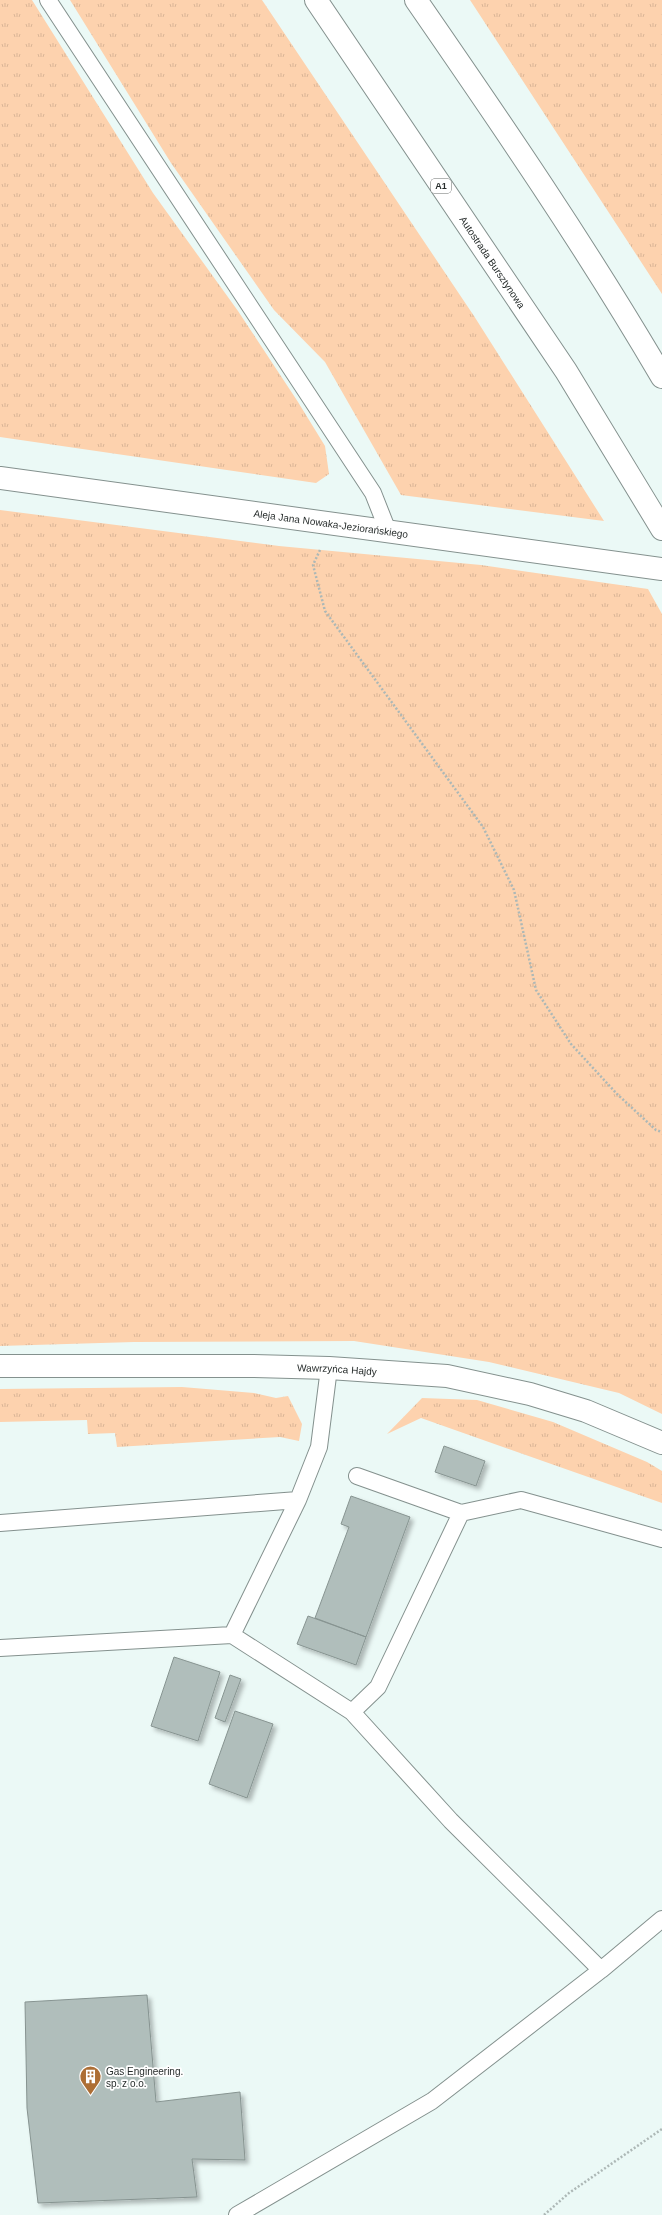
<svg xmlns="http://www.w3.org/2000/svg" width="662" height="2215" viewBox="0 0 662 2215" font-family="Helvetica,sans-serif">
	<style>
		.grass { fill: url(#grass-tufts) }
		.building { fill: #b0bebb; stroke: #879491; filter: url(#shadow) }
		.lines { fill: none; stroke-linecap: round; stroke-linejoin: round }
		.service-casing { stroke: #84918e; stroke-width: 18 }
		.minor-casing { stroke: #84918e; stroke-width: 24 }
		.primary-casing { stroke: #84918e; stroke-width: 24 }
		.motorway-casing { stroke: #84918e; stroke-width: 24 }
		.path { stroke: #adb8b6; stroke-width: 2.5; stroke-dasharray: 2 2; stroke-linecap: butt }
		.service { stroke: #fff; stroke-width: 16 }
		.minor { stroke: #fff; stroke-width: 22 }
		.primary { stroke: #fff; stroke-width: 22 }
		.motorway { stroke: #fff; stroke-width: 22 }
		.labels { text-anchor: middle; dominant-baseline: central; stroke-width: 3.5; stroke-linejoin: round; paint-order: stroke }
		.shield { fill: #fff; stroke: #686c6b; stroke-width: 1 }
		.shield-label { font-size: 9px; font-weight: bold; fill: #272d2c }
		.street-label { font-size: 10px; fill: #272d2c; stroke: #fff }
		.poi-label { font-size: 10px; fill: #272d2c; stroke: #fff; text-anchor: start }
	</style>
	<defs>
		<pattern id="grass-tufts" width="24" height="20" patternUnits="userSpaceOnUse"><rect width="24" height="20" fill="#fdd2ae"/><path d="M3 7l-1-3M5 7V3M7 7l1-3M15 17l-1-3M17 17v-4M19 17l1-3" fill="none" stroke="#d9b596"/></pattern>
		<filter id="shadow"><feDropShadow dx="3.5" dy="3.5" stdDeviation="2" flood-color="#0004"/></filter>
	</defs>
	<rect width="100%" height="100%" fill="#ebf9f6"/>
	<path class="grass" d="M0,0H32L153,193L238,311L298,402L325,446L329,474L316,483L0,437Z
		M70,0H262L474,316L604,521L401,495L325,362L274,310L171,163Z
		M470,0H662V294Z
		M0,510L279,546L481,565L648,589L662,614V1414L619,1393L489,1362L354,1341L134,1342L0,1346Z
		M182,1387L254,1393L276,1398L288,1396L302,1424L299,1441L280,1437L117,1447L115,1433L88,1434L87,1420L0,1422V1389Z
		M422,1398L477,1400L553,1422L647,1462L662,1471V1503L421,1418L387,1434Z"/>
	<path class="building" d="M444,1446L485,1461L476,1486L435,1472Z
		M351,1496L410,1517L366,1637L315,1618L349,1527L341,1524Z
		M308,1616L366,1637L356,1665L297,1644Z
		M174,1657L220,1672L198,1741L151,1726Z
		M230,1675L241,1679L225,1722L215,1718Z
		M235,1711L273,1724L247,1798L209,1784Z
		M147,1995L156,2102L240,2092L245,2160L192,2159L197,2197L38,2203L27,2108L25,2002Z"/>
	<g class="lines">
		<defs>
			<path id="service" d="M48,0L373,493L388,531
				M461,1513L521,1500L662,1539
				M0,1523L298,1500
				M232,1635L352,1712L378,1687L461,1513L357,1476
				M0,1648L232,1635L298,1500L319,1447L329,1368
				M352,1712L451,1821L601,1970L662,1919
				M237,2215L432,2101L601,1970"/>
			<g id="minor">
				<path id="s1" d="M0,1366H252L329,1368L447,1376L530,1394L586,1411L662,1443"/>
			</g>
			<g id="primary">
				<path id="s2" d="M0,478L662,569"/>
			</g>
			<g id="motorway">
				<path id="s3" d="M316,0L566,371L662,529"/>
				<path d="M416,0C501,123 586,247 662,377"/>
			</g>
		</defs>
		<use href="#service" class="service-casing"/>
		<use href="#minor" class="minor-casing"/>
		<use href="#primary" class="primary-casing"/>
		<use href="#motorway" class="motorway-casing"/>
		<path class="path" d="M320,550L313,565L325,611L483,827L514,890L536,990L571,1044L617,1094L656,1130L662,1132
			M544,2215L569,2193L662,2129"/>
		<use href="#service" class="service"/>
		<use href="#minor" class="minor"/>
		<use href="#primary" class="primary"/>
		<use href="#motorway" class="motorway"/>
	</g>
	<defs>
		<symbol id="building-pin" viewBox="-11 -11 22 30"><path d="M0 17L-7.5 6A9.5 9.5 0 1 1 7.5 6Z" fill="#ad6e34" stroke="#fff"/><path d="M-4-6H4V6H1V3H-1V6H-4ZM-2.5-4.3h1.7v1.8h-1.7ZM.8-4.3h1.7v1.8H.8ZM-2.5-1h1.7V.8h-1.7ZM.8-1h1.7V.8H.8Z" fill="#fff"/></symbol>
	</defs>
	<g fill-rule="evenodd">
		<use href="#building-pin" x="78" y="2064" width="25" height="34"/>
	</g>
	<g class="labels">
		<rect class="shield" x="431" y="179" width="20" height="14" rx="3"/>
		<g class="shield-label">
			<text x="441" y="186">A1</text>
		</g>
		<g class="street-label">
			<text stroke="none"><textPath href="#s3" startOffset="316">Autostrada Bursztynowa</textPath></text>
			<text stroke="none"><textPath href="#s2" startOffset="334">Aleja Jana Nowaka-Jeziorańskiego</textPath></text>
			<text stroke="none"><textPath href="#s1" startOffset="337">Wawrzyńca Hajdy</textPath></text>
		</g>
		<g class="poi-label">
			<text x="106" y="2071">Gas Engineering.<tspan x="106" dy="12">sp. z o.o.</tspan></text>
		</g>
	</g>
</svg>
